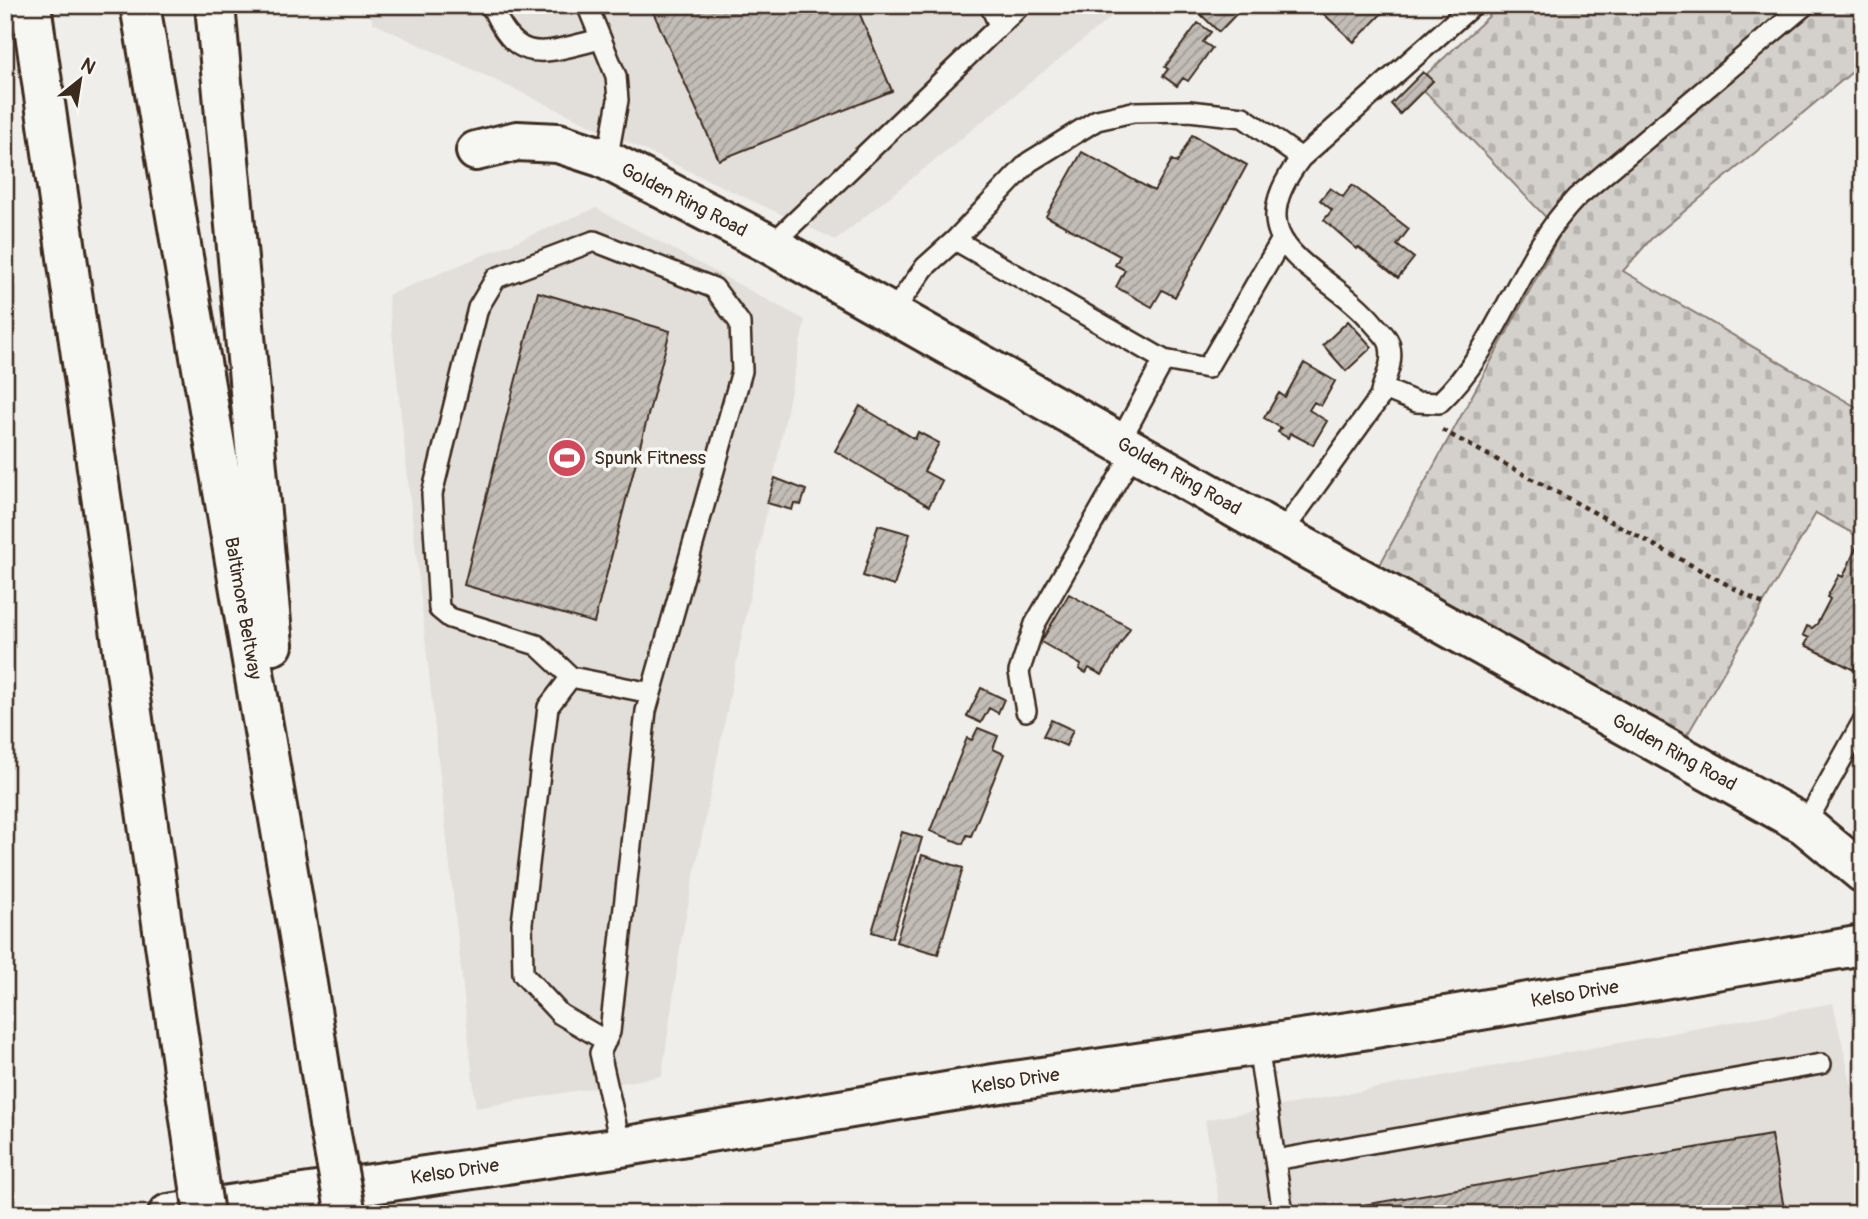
<svg xmlns="http://www.w3.org/2000/svg" width="1868" height="1219" viewBox="0 0 1868 1219" font-family="Pangolin,sans-serif">
<style>
.built{fill:#e2dfdb}
.cemetery{fill:url(#cemetery-stones);stroke:#887e75;stroke-width:2}
.building{fill:url(#building-hatch);stroke:#3b2a1e;stroke-width:2}
.lines{fill:none;stroke-linecap:round;stroke-linejoin:round}
.service-casing{stroke:#3b2a1e;stroke-width:24}
.minor-casing{stroke:#3b2a1e;stroke-width:44}
.tertiary-casing{stroke:#3b2a1e;stroke-width:44}
.motorway-casing{stroke:#3b2a1e;stroke-width:44}
.path{stroke:#3b2a1e;stroke-width:4.5;stroke-dasharray:5 5;stroke-linecap:butt}
.service{stroke:#f6f6f2;stroke-width:19}
.minor{stroke:#f6f6f2;stroke-width:38}
.tertiary{stroke:#f6f6f2;stroke-width:38}
.motorway{stroke:#f6f6f2;stroke-width:38}
.motorway-bridge-casing{stroke:#3b2a1e;stroke-width:44;stroke-linecap:butt}
.motorway-bridge{stroke:#f6f6f2;stroke-width:38}
.labels{text-anchor:middle;dominant-baseline:central;stroke-width:7;stroke-linejoin:round;paint-order:stroke}
.street-label{font-size:19px;fill:#3b2a1e;stroke:#f6f6f2}
.poi-label{font-size:19px;fill:#3b2a1e;stroke:#f6f6f2;text-anchor:start}
</style>
<defs>
<pattern id="cemetery-stones" width="16" height="16" patternUnits="userSpaceOnUse" patternTransform="scale(1.75)"><rect width="16" height="16" fill="#d4d1cc"/><path d="M2 7V4a2 2 0 0 1 4 0v3zM10 15v-3a2 2 0 0 1 4 0v3z" fill="#b7b4af"/></pattern>
<pattern id="building-hatch" width="6" height="6" patternUnits="userSpaceOnUse" patternTransform="scale(1.75)"><rect width="6" height="6" fill="#c2bdb7"/><path d="M-1 1l2-2M0 6l6-6M5 7l2-2" fill="none" stroke="#9f9a94"/></pattern>
</defs>
<rect width="100%" height="100%" fill="#efeeea"/>
<filter id="ink" filterUnits="userSpaceOnUse"><feTurbulence type="fractalNoise" baseFrequency=".0143" numOctaves="2"/><feDisplacementMap in="SourceGraphic" scale="14" xChannelSelector="R" yChannelSelector="G"/><feConvolveMatrix kernelMatrix="1 2 1 2 8 2 1 2 1" color-interpolation-filters="sRGB"/></filter>
<g filter="url(#ink)">
<!-- built -->
<path class="built" d="M368,5H1126L836,240L373,23Z
M596,208L805,320L681,941L662,1076L476,1108L388,295Z
M1833,1003L1863,1135V1214H1221L1205,1120Z"/>
<!-- cemetery -->
<path class="cemetery" d="M1501,5H1863V63L1651,239L1623,271L1863,411V539L1816,513L1682,744L1378,568L1561,233L1417,83Z"/>
<!-- building -->
<path class="building" d="M650,5H856L892,91L719,160Z
M1191,5H1245L1219,32Z
M1314,5H1382L1386,9L1354,42Z
M1198,23L1211,32L1203,42L1212,48L1188,81L1183,78L1177,86L1163,76L1168,69L1165,67Z
M1423,72L1433,81L1400,114L1391,104Z
M1192,135L1247,165L1175,297L1162,290L1152,307L1116,287L1125,270L1115,265L1120,256L1046,216L1082,152L1154,191L1172,160L1177,163Z
M1352,185L1409,229L1397,245L1414,258L1398,278L1358,247L1357,249L1324,220L1332,210L1320,200L1330,188L1343,197Z
M538,292L670,331L594,623L464,585Z
M1348,321L1372,347L1346,371L1323,345Z
M1304,363L1335,381L1321,406L1314,402L1309,410L1327,421L1313,445L1290,433L1288,438L1278,432L1281,428L1264,418L1279,393L1285,397Z
M860,406L915,439L918,432L939,443L924,471L942,481L929,506L835,451Z
M775,478L806,490L801,505L794,503L792,510L767,503Z
M878,525L910,534L894,586L863,576Z
M1863,533V666L1857,663L1854,670L1805,645L1809,638L1803,635L1807,626L1812,628L1817,624L1830,599L1827,597L1839,575L1843,577Z
M1069,594L1130,628L1102,675L1089,668L1086,673L1079,669L1081,665L1041,642Z
M981,688L1004,699L998,713L989,708L981,723L967,716Z
M1051,720L1073,730L1066,746L1043,736Z
M978,728L998,736L993,749L1004,754L971,836L967,835L963,844L930,831L967,738L972,740Z
M902,832L922,838L892,938L872,932Z
M922,855L963,868L938,954L896,942Z
M1771,1135L1785,1214H1329L1328,1211Z"/>
<g class="lines">
<defs>
<path id="service" d="M491,5C518,69 544,52 601,39
M587,5L616,76L618,100L607,161
M990,5L999,25
M1473,5L1301,158C1230,250 1326,265 1375,325C1380,331 1389,338 1390,347C1393,362 1387,374 1382,388L1416,402L1439,403C1500,346 1518,258 1576,198L1805,5
M955,240L1029,162L1097,120L1133,112L1189,111L1243,117L1301,158
M771,245L1021,5
M891,314L925,267L955,240L1164,360L1119,443
M1164,360L1207,368L1281,241
M1281,534L1380,397L1382,388
M571,677L537,645L450,618L439,609L432,494L478,308L496,278L594,241L714,288L740,323L742,371L646,711L610,1032L600,1053L621,1147
M1026,711L1019,672L1035,624L1134,451
M1805,825L1863,721
M606,1041L560,1014L523,974L522,923L548,707L571,677L651,693
M1258,1046L1283,1214
M1275,1160L1821,1064"/>
<g id="minor">
<path id="s1" d="M476,151L517,141L558,143L601,157L771,245L1281,534L1805,825L1863,873"/>
</g>
<g id="tertiary">
<path id="s2" d="M168,1214L621,1147L994,1084L1369,1029L1863,945"/>
</g>
<g id="motorway">
<path d="M31,5L194,1147"/>
<path id="s3" d="M140,5L305,971L329,1124"/>
<path d="M215,5L273,645"/>
</g>
</defs>
<!-- service casing -->
<use href="#service" class="service-casing"/>
<!-- minor casing -->
<use href="#minor" class="minor-casing"/>
<!-- tertiary casing -->
<use href="#tertiary" class="tertiary-casing"/>
<!-- motorway casing -->
<use href="#motorway" class="motorway-casing"/>
<!-- path -->
<path class="path" d="M1442,430L1763,604"/>
<!-- service -->
<use href="#service" class="service"/>
<!-- minor -->
<use href="#minor" class="minor"/>
<!-- tertiary -->
<use href="#tertiary" class="tertiary"/>
<!-- motorway -->
<use href="#motorway" class="motorway"/>
<defs>
<path id="motorway-bridge" d="M329,1124L346,1214
M194,1147L204,1214"/>
</defs>
<!-- motorway-bridge casing -->
<use href="#motorway-bridge" class="motorway-bridge-casing"/>
<!-- motorway-bridge -->
<use href="#motorway-bridge" class="motorway-bridge"/>
</g>
</g>
<!-- icons -->
<defs>
<symbol id="stadium-disc" viewBox="-11 -11 22 22"><circle r="9.5" fill="#d1495b" stroke="#f6f6f2"/><path d="M0-5a6.5 5 0 1 0 0 10a6.5 5 0 1 0 0-10ZM-3.5-1.8h7v3.6h-7Z" fill="#fff"/></symbol>
</defs>
<g fill-rule="evenodd">
<use href="#stadium-disc" x="545" y="436" width="44" height="44"/>
</g>
<g class="labels">
<!-- street labels -->
<g class="street-label">
<text stroke="none"><textPath href="#s1" startOffset="222">Golden Ring Road</textPath></text>
<text stroke="none"><textPath href="#s1" startOffset="789">Golden Ring Road</textPath></text>
<text stroke="none"><textPath href="#s3" startOffset="612">Baltimore Beltway</textPath></text>
<text stroke="none"><textPath href="#s1" startOffset="1356">Golden Ring Road</textPath></text>
<text stroke="none"><textPath href="#s2" startOffset="1424">Kelso Drive</textPath></text>
<text stroke="none"><textPath href="#s2" startOffset="858">Kelso Drive</textPath></text>
<text stroke="none"><textPath href="#s2" startOffset="290">Kelso Drive</textPath></text>
</g>
<!-- poi labels -->
<g class="poi-label">
<text x="594" y="458">Spunk Fitness</text>
</g>
</g>
<!-- margin -->
<rect width="1868" height="1219" fill="none" stroke="#f6f6f2" stroke-width="28"/>
<rect x="14" y="14" width="1840" height="1191" fill="none" stroke="#3b2a1e" stroke-width="2.5" filter="url(#ink)"/>
<!-- north arrow -->
<g transform="translate(80 80) rotate(30)" stroke="#f6f6f2" stroke-width="5" paint-order="stroke">
<path d="M0-5L12 26L0 18L-12 26Z" fill="#3b2a1e"/>
<text y="-10" font-size="19" font-weight="bold" text-anchor="middle" fill="#3b2a1e">N</text>
</g>
</svg>
